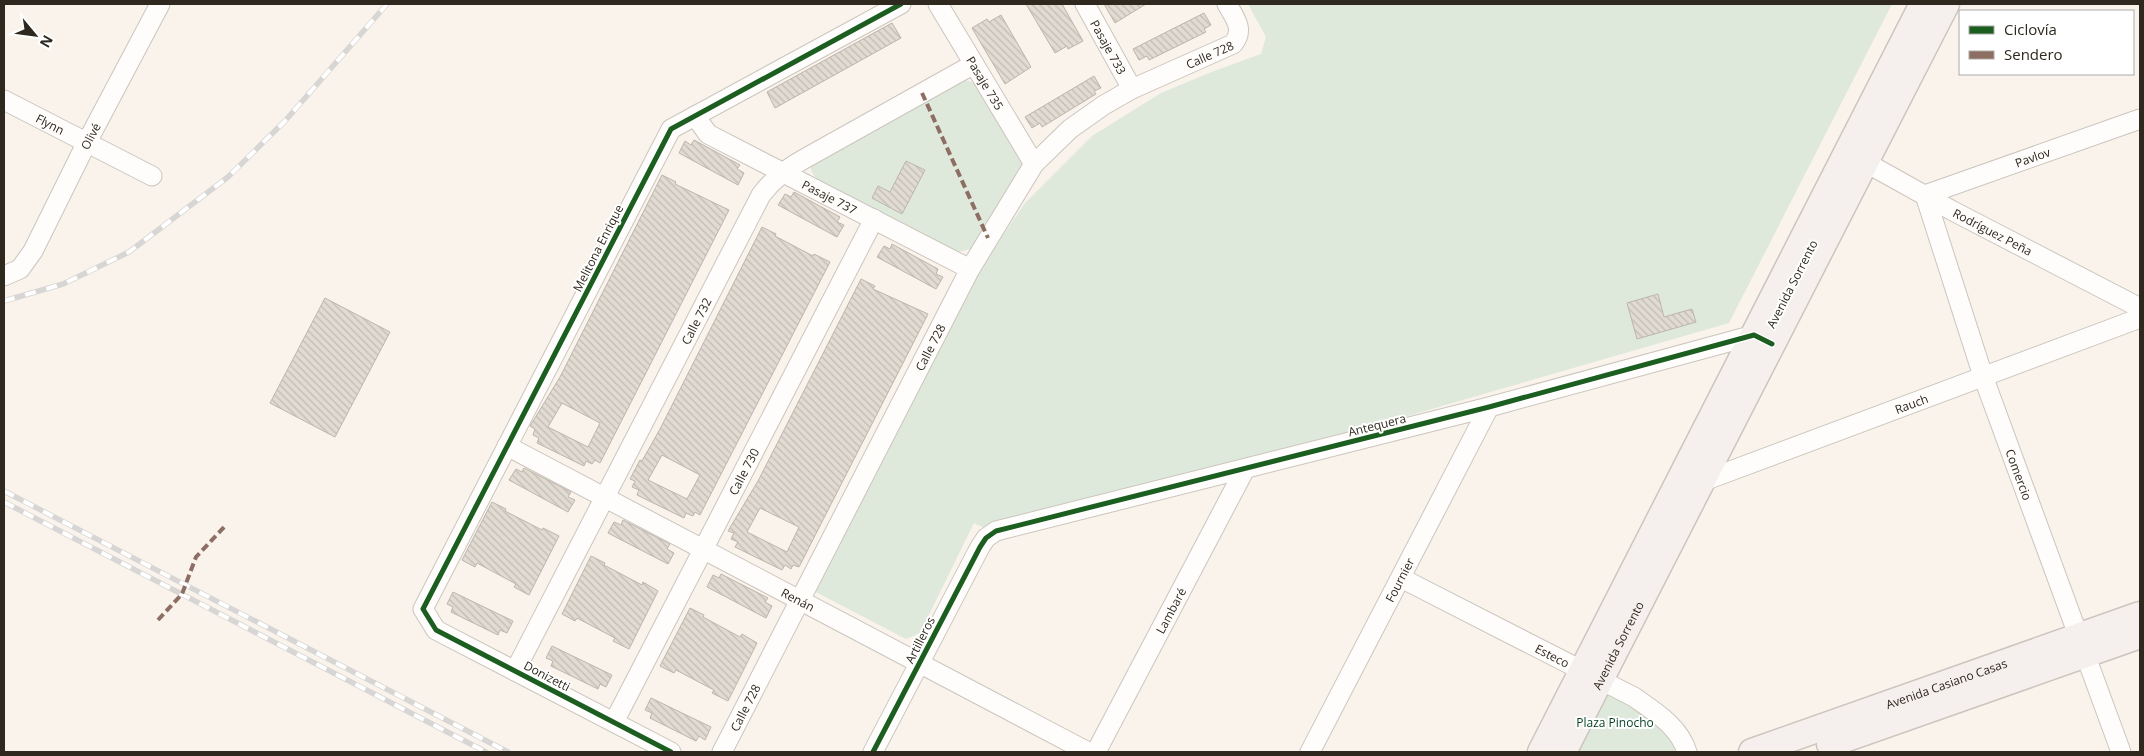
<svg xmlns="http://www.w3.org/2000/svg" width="2144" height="756" viewBox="0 0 2144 756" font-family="'Open Sans',sans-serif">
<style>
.green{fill:#dee9dc}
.building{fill:url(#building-back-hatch);stroke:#bbb5ae;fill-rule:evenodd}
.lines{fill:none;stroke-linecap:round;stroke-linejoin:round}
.minor-casing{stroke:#cbc5bd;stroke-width:21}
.secondary-casing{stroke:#cbc5bd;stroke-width:29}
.minor{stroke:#fefdfc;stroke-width:19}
.secondary{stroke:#f5f0ee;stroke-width:26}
.rail-casing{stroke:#d8d6d4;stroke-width:5.5}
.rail{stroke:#fff;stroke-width:4;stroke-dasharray:11;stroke-linecap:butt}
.quiet{stroke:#8d6e63;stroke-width:4;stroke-dasharray:8 4;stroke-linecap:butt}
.cycleway-casing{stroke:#fff;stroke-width:8}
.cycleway{stroke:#1b5e20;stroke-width:5}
.labels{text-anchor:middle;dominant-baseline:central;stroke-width:4;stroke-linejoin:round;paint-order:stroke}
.street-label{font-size:12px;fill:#2e281e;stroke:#fff}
.park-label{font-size:12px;fill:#043e21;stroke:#fff}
</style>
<defs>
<pattern id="building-back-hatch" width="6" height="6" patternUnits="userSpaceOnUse" patternTransform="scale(1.25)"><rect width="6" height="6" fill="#e1dbd2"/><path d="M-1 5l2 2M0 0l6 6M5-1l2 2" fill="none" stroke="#c1bcb4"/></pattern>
</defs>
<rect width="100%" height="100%" fill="#f9f3ec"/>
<!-- green -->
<path class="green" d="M1248,4H1892L1729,323L1259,459L984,528L974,523L920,633L906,639L812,590L981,267L1025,203L1092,136L1161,93L1214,71L1261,54L1266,37Z
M960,79L972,82L982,90L1021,158L1023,169L975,247L964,251L950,252L826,186C818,180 811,175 810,165Z
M1600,679L1634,697L1687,752H1563Z"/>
<!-- building -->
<path class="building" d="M1026,4H1062L1083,41L1068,49L1067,46L1055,53Z
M1104,4H1146L1115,23Z
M1204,13L1211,25L1204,29L1206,32L1149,60L1147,56L1139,60L1133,49Z
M1001,15L1031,67L1005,84L972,28L987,19L989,22Z
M892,23L901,38L775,108L767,92Z
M1094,76L1101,88L1094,91L1096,94L1042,127L1040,123L1032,128L1025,117Z
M694,140L740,165L737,169L744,173L738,185L679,153L685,141L691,145Z
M906,161L925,170L902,214L872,198L878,186L890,192Z
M662,175L676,182L675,184L729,210L600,463L595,460L592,464L586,461L584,466L537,443L539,438L533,435L535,429L530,426L560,377ZM562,403L600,423L588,447L548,427Z
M794,192L840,217L837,222L844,225L837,237L778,205L785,194L791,197Z
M762,227L776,234L775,236L813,256L814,254L830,262L700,515L695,512L693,516L686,513L684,518L637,495L639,490L632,487L635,481L630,479L640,460L642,461L660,429ZM662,455L700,475L687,499L648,480Z
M892,244L938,269L936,274L943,277L936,289L877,257L884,246L890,249Z
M861,279L875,286L873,289L928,314L799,567L793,565L791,569L785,565L782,570L735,547L738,542L731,539L734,533L728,531L758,481ZM760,508L799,527L787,552L747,532Z
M1658,294L1664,317L1692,309L1696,322L1637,339L1627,303Z
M325,298L390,332L335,437L270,403Z
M524,468L571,492L568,497L575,500L568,512L509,480L516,469L522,472Z
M492,502L506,509L505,511L542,530L543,528L559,536L529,595L514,587L516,584L477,563L475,567L462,560Z
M623,520L670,544L667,549L674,553L668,564L608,533L614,522L621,525Z
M591,556L605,563L604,565L642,585L643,582L658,591L629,649L613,641L615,638L577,618L575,621L562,614Z
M721,574L768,598L765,602L772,606L766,618L707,587L713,575L719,578Z
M453,592L513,621L507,633L500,630L498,635L451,612L453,607L447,604Z
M690,608L704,615L703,617L740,637L742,634L757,643L728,701L712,693L714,690L676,670L674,673L660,666Z
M552,646L612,675L606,687L600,684L598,689L551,666L553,661L546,658Z
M651,698L711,727L705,740L699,736L696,741L650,718L652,713L645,710Z"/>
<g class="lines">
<defs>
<g id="minor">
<path id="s1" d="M938,4L1034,164"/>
<path id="s2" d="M1085,4L1132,89"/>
<path id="s3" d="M4,100L152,176"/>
<path id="s4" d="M695,116L708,134L970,269"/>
<path id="s5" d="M1854,156L1951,210L2140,308"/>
<path id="s6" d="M1925,195L1983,376L2121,752"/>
<path id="s7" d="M1925,195L2140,119"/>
<path id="s8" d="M4,276L20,269L33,251L87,142L160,4"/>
<path id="s9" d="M507,446L1088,752"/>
<path id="s10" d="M1697,480L1701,482L2140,318"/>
<path id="s11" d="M1401,578L1634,697C1655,712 1679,726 1687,752"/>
<path id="s12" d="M515,671L761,195C773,179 786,169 804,159L974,64"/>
<path id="s13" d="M614,722L874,219"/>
<path d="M671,752L436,630L423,609L671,129L901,4"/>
<path id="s14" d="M722,752L970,269L1034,164L1070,129L1104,105L1132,89L1233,44C1245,30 1235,18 1227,4"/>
<path d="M873,752L980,547L986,538L996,531L1489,407L1754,335L1760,338"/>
<path id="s15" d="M1096,752L1245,469"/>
<path id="s16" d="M1310,752L1489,407"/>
</g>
<g id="secondary">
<path d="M1830,744L2140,635"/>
<path d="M1541,752L1923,4"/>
<path id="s17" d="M1563,752L1946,4"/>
<path id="s18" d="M1752,752L2140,615"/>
</g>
</defs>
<!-- minor casing -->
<use href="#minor" class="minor-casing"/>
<!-- secondary casing -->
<use href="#secondary" class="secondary-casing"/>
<!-- minor -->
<use href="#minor" class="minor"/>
<!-- secondary -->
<use href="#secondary" class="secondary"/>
<defs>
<path id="rail" d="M4,301L63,284L129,252L228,177L285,121L387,4
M4,491L508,752
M4,502L486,752"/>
</defs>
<!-- rail casing -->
<use href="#rail" class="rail-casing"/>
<!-- rail -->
<use href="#rail" class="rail"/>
<!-- quiet -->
<path class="quiet" d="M922,93L988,238
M158,620L182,594L196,557L225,526"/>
<defs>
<path id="cycleway" d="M671,752L436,630L423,609L671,129L901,4
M873,752L980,547L986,538L996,531L1489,407L1754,335L1772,344"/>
</defs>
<!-- cycleway casing -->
<use href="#cycleway" class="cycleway-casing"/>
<!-- cycleway -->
<use href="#cycleway" class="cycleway"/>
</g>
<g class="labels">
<!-- street labels -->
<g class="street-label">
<text stroke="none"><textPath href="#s2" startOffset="49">Pasaje 733</textPath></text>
<text stroke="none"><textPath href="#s14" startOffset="875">Calle 728</textPath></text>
<text stroke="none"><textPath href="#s1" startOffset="92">Pasaje 735</textPath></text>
<text stroke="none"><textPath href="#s3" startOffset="52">Flynn</textPath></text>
<text stroke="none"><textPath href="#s8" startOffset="168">Olivé</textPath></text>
<text stroke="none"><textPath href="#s7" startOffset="114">Pavlov</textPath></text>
<text stroke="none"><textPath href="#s4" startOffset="159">Pasaje 737</textPath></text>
<text stroke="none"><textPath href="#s5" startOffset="158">Rodríguez Peña</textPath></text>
<text transform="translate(598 248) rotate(-63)">Melitona Enrique</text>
<text transform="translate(1792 284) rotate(-63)">Avenida Sorrento</text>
<text stroke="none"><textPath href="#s12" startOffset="394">Calle 732</textPath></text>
<text stroke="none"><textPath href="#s14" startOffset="455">Calle 728</textPath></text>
<text stroke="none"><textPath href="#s10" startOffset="229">Rauch</textPath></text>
<text transform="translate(1377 425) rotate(-14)">Antequera</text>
<text stroke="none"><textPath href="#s13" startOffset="282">Calle 730</textPath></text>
<text stroke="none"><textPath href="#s6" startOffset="295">Comercio</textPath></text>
<text stroke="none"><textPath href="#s16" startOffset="194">Fournier</textPath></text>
<text stroke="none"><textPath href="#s9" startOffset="329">Renán</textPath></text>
<text stroke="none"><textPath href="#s15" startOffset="160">Lambaré</textPath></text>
<text transform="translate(920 640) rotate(-63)">Artilleros</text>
<text stroke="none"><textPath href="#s17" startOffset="120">Avenida Sorrento</textPath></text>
<text stroke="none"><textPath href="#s11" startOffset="170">Esteco</textPath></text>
<text transform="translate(547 676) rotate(28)">Donizetti</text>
<text stroke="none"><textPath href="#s18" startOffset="206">Avenida Casiano Casas</textPath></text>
<text stroke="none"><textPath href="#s14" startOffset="50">Calle 728</textPath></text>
</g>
<!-- park labels -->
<g class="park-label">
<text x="1615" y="722">Plaza Pinocho</text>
</g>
</g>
<!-- border -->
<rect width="2144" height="756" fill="none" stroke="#2e281e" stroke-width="10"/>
<!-- legend -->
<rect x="1959" y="10" width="175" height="65" fill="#ffffff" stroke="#aba9a5"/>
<rect x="1969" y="26" width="25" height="8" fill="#1b5e20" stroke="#aba9a5"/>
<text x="2004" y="35" font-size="15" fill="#2e281e">Ciclovía</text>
<rect x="1969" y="51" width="25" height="8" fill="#8d6e63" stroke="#aba9a5"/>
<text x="2004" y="60" font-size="15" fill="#2e281e">Sendero</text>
<!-- north arrow -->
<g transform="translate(35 35) rotate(119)" stroke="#ffffff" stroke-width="4" paint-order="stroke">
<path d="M0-4L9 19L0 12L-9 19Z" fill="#2e281e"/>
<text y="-8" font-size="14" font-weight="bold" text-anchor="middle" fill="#2e281e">N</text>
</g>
</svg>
